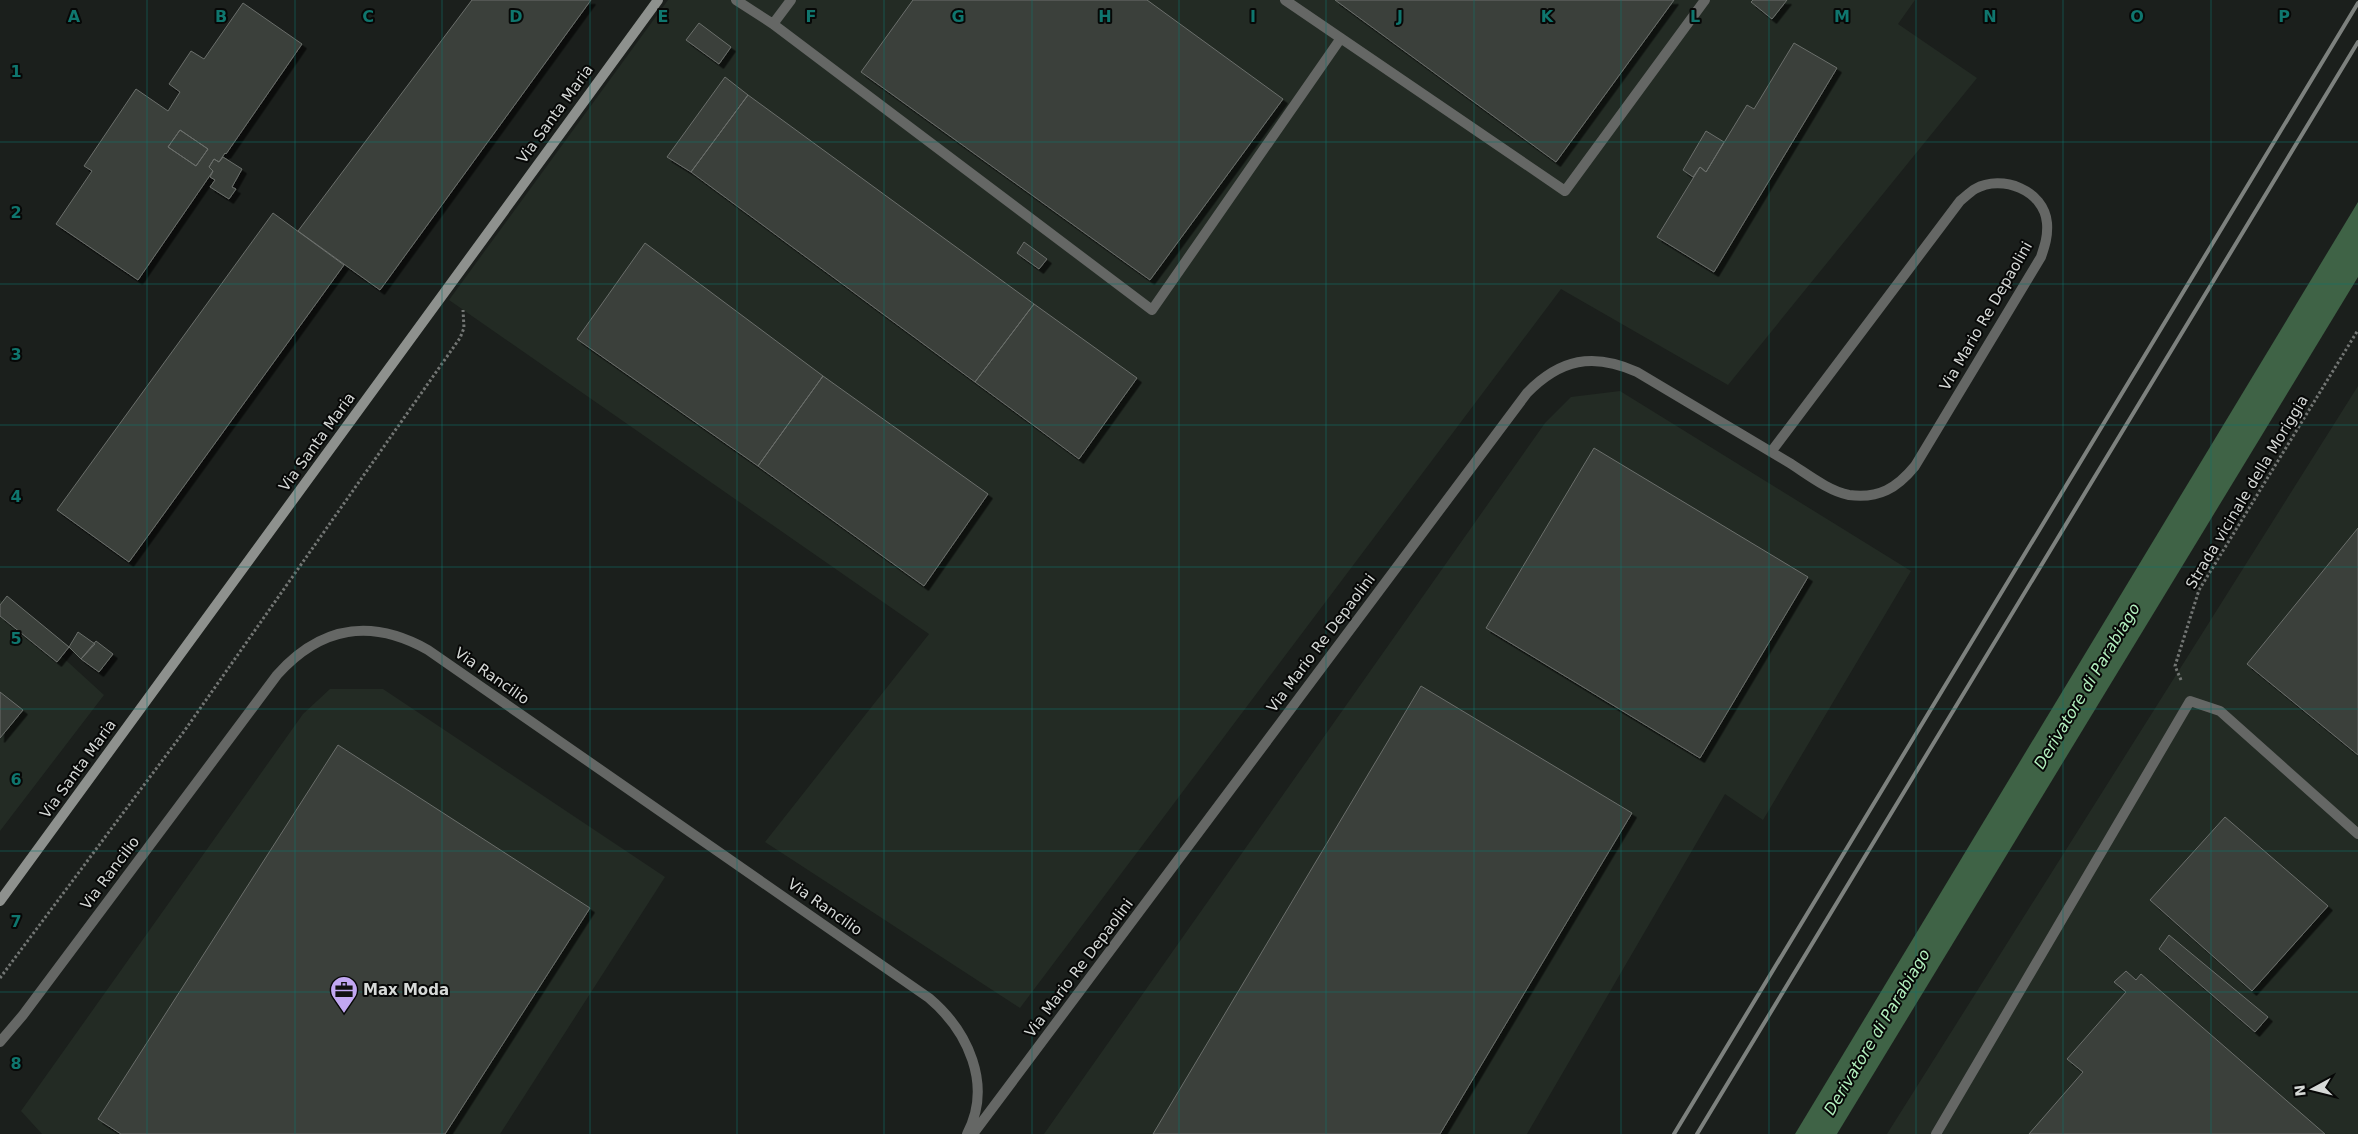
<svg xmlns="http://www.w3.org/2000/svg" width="2358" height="1134" viewBox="0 0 2358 1134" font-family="'DejaVu Sans',sans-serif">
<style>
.built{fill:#232b24}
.water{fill:#3f6346}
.building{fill:#3a3f3b;stroke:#6b6f6b;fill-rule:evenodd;filter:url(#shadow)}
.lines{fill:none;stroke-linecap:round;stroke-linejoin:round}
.path{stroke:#737674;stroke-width:3;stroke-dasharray:2.5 2.5;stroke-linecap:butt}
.lane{stroke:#656765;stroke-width:10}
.street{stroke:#656765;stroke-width:10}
.secondary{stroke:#8e918e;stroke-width:10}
.rail{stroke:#7d817e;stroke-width:4}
.grid{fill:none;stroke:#0f766e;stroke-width:1;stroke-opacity:0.55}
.labels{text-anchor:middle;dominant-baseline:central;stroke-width:4;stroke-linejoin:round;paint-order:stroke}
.street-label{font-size:15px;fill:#d6d9d7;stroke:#070807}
.poi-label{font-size:15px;font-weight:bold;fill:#d6d9d7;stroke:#070807;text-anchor:start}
.water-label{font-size:16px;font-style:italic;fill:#b2f0be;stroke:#070807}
.grid-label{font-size:16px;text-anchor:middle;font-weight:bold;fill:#0f766e;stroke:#070807;stroke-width:4;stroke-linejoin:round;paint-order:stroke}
</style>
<defs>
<filter id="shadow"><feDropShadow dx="4.5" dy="4.5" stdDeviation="0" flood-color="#0009"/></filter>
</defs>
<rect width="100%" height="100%" fill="#1b1f1c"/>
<!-- built -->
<path class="built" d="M668,0H1915L1898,24L1977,78L1728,385L1561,289L1020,1008L765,842L929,634L449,300Z
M2358,386V1134H1887Z
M1620,391L1911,571L1763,820L1725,794L1527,1134H1044L1545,423L1571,397Z
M0,600L104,695L0,831Z
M330,689H383L665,877L500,1134H42L21,1111L303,714Z"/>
<!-- water -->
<path class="water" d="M2358,202V277L1837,1134H1795Z"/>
<!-- building -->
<path class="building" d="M472,0H591L380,290L298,231Z
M913,0H1147L1283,99L1150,280L861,72Z
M1335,0H1674L1556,162Z
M1753,0H1787L1772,19L1751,2Z
M243,3L302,44L226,154L225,153L219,162L214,159L209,167L213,171L138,280L56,224L92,171L84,166L136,89L168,111L180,92L169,84L191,51L204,59ZM180,130L208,149L196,166L168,147Z
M699,23L731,47L719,64L686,40Z
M1794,43L1837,68L1714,272L1657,237L1700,167L1706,172L1747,105L1754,109Z
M725,77L748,95L691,172L667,157Z
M748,95L1034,304L975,382L691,172Z
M180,130L208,149L196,166L168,147Z
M1706,131L1724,142L1706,172L1700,167L1693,177L1683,170Z
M223,157L242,169L232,187L236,189L229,199L210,187L215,180L210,177L213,171L209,167L214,159L219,162Z
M273,213L344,265L129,562L57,510Z
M1024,242L1047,259L1039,269L1017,253Z
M645,243L823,376L758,466L577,339Z
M1034,304L1137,378L1079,459L975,382Z
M823,376L988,494L924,586L758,466Z
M1594,448L1808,577L1700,758L1486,628Z
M2358,528V755L2247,664Z
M7,596L69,647L57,662L0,616V605Z
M78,632L95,644L81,659L69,647Z
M96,641L113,654L99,672L81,659Z
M1421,686L1632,813L1440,1134H1153Z
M0,692L23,710L0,738Z
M338,745L590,908L445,1134H121L98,1119Z
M2225,817L2328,906L2252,991L2150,900Z
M2169,935L2268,1017L2255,1032L2159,949Z
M2126,971L2136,980L2141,974L2325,1134H2029L2083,1072L2067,1059L2126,992L2114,982Z"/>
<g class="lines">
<!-- path -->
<path class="path" d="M2181,680L2175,666L2199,590L2358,330
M0,978L185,730L460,338L464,328L463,310"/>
<!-- lane -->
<path class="lane" d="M736,0L773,24L791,0
M1285,0L1565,191L1705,0
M773,24L1152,310L1341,38"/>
<!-- street -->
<path class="street" d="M0,1042L23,1015L277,675C321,626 371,618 428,650L929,998C968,1031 993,1085 967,1134
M973,1134L1527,393C1560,359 1593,352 1637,372C1687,402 1738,432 1788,462C1806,473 1828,491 1849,495C1879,499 1897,488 1915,466L2041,257C2045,245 2048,236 2047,223C2044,190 2002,174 1975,189C1970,192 1965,197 1960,201L1771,452
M1936,1134L2190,701L2220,711L2358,834"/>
<!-- secondary -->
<path class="secondary" d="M0,901L658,0"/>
<!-- rail -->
<path class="rail" d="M1674,1134L2358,3
M1697,1134L2358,42"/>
</g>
<!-- grid -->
<path class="grid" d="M147,0V1134M295,0V1134M442,0V1134M590,0V1134M737,0V1134M884,0V1134M1032,0V1134M1179,0V1134M1326,0V1134M1474,0V1134M1621,0V1134M1769,0V1134M1916,0V1134M2063,0V1134M2211,0V1134M0,142H2358M0,284H2358M0,425H2358M0,567H2358M0,709H2358M0,851H2358M0,992H2358"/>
<!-- icons -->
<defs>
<symbol id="office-pin" viewBox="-11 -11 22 30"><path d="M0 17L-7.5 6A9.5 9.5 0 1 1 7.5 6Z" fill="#c2a8f2" stroke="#070807"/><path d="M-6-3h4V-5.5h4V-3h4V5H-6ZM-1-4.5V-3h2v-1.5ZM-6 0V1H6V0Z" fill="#111"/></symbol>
</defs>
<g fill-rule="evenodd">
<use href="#office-pin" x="328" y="974" width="32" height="43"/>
</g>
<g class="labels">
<!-- street labels -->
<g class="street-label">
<text transform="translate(555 114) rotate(-54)">Via Santa Maria</text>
<text transform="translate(1986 316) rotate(-60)">Via Mario Re Depaolini</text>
<text transform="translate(317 442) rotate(-54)">Via Santa Maria</text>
<text transform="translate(2247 492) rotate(-59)">Strada vicinale della Moriggia</text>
<text transform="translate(1321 643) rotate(-53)">Via Mario Re Depaolini</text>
<text transform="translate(492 676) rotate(35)">Via Rancilio</text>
<text transform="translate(78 769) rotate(-54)">Via Santa Maria</text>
<text transform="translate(110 873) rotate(-53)">Via Rancilio</text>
<text transform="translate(825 907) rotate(35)">Via Rancilio</text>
<text transform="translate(1079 968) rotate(-53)">Via Mario Re Depaolini</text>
</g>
<!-- poi labels -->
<g class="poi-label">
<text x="363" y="990">Max Moda</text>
</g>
<!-- water labels -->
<g class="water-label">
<text transform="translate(2087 686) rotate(-59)">Derivatore di Parabiago</text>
<text transform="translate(1877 1032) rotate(-59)">Derivatore di Parabiago</text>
</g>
</g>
<g class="grid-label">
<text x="74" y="22">A</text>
<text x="221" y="22">B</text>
<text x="368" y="22">C</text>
<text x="516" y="22">D</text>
<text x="663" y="22">E</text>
<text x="811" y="22">F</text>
<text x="958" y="22">G</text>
<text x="1105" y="22">H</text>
<text x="1253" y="22">I</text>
<text x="1400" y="22">J</text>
<text x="1547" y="22">K</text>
<text x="1695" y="22">L</text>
<text x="1842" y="22">M</text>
<text x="1990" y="22">N</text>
<text x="2137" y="22">O</text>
<text x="2284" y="22">P</text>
<text x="16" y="77">1</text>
<text x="16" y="218">2</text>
<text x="16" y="360">3</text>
<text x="16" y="502">4</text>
<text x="16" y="644">5</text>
<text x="16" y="785">6</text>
<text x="16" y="927">7</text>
<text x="16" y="1069">8</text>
</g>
<!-- north arrow -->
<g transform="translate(2313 1089) rotate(263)" stroke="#070807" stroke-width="4" paint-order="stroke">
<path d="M0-4L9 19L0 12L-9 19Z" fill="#d6d9d7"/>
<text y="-8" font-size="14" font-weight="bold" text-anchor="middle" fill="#d6d9d7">N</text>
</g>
</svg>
